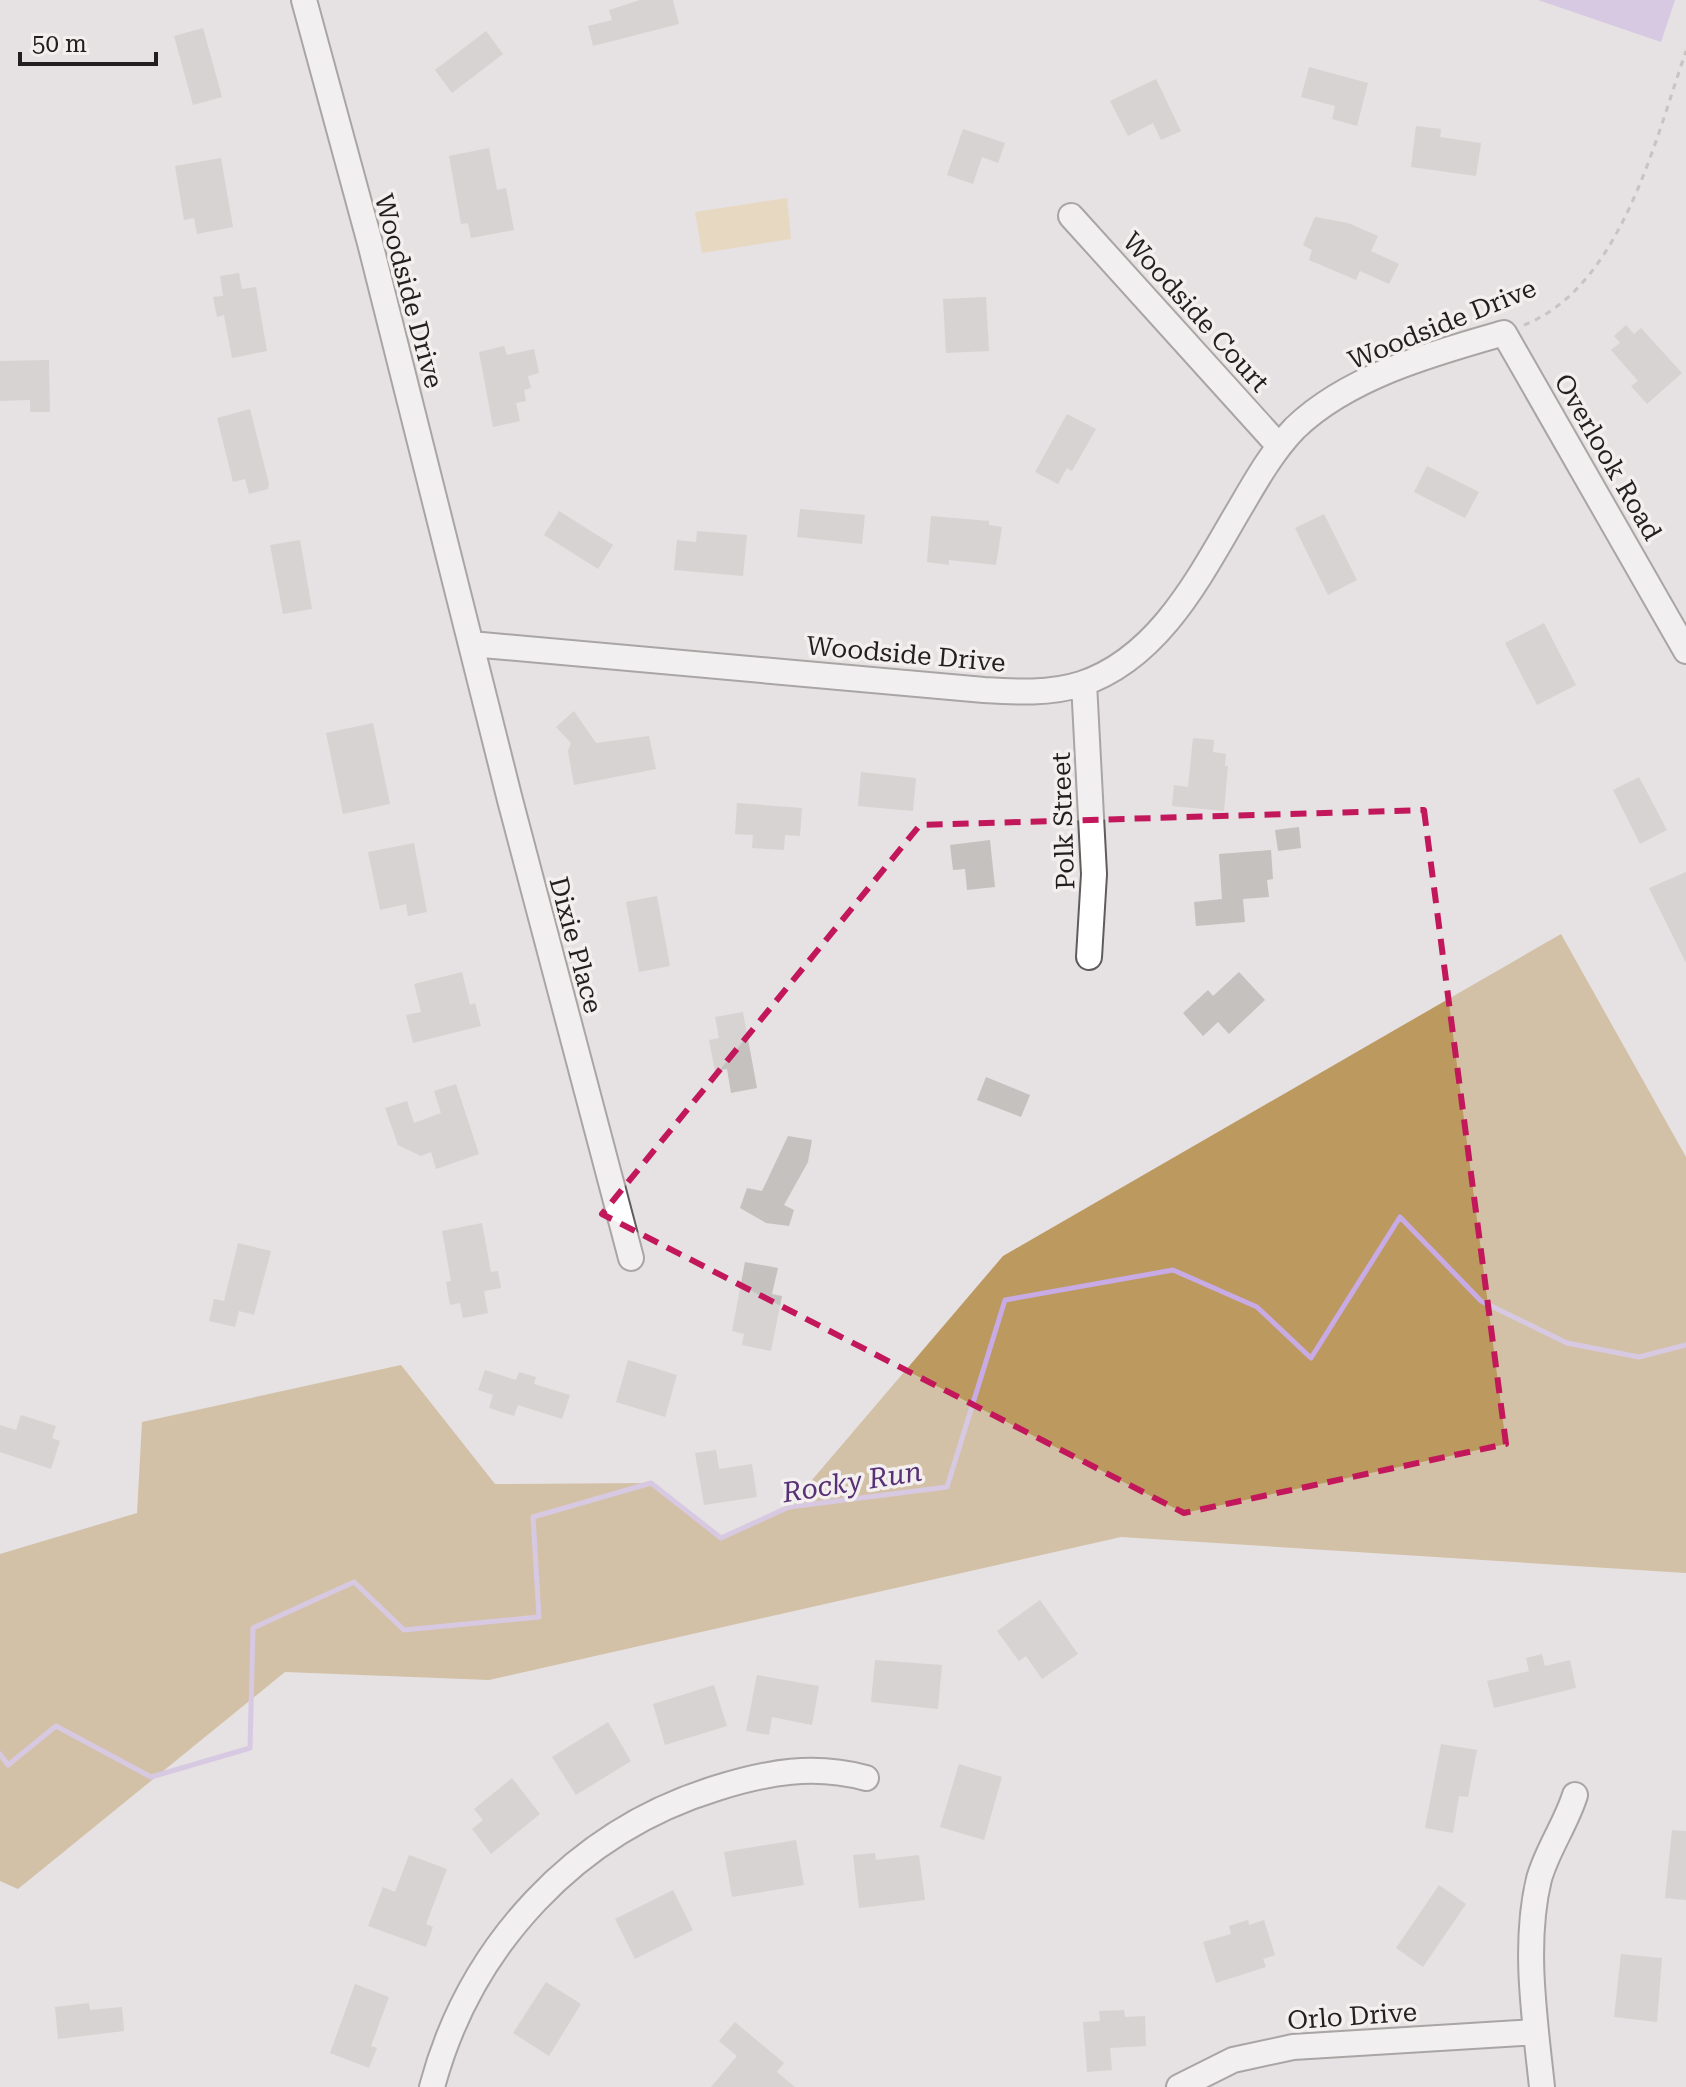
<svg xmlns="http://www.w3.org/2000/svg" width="1686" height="2087" viewBox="0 0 1686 2087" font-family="'Roboto Serif',serif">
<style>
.green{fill:#e9cc9c}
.forest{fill:#bc995f}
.water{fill:#c8aae4}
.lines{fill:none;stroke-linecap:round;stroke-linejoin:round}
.stream{stroke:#c8aae4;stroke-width:5}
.building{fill:#c5c1bf}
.minor-casing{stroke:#605c5c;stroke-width:28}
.path{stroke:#a29f9f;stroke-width:3;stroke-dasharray:6 6;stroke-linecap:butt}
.minor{stroke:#fff;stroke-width:24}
.marked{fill:none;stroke:#c2185b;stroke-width:6;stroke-dasharray:16 10;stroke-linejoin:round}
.labels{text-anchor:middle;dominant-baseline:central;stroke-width:7;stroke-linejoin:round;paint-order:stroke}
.street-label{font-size:26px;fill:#211f1f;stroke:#f4efef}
.water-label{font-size:28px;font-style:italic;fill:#573075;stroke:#f4efef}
</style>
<rect width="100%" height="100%" fill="#e6e1e2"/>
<!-- green -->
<path class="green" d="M787,198L791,239L702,253L695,212Z"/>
<!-- forest -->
<path class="forest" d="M1561,934L1686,1157V1573L1121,1537L489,1680L285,1672L18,1889L0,1881V1554L137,1513L142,1422L401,1365L495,1484L651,1483L721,1538L789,1507L1003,1256Z"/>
<!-- water -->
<path class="water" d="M1538,0H1675L1661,42Z"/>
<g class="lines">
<!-- stream -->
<path class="stream" d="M0,1754L8,1765L56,1726L151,1777L250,1748L253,1628L354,1582L404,1630L539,1617L533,1517L651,1483L721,1538L789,1507L947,1487L1005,1300L1173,1270L1257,1307L1311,1358L1400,1217L1481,1301L1567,1343L1639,1357L1686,1345"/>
</g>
<!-- building -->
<path class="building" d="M640,0H673L679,24L593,46L588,26L612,20L609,10Z
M203,28L222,97L193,105L174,36Z
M486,31L503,54L452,93L435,70Z
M1309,67L1368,83L1357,126L1332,119L1335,106L1301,97Z
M1156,79L1181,131L1161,140L1153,123L1128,136L1110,101Z
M1416,126L1441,129L1440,137L1481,143L1476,176L1411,167Z
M963,129L1005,143L998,163L982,157L973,184L947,175Z
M489,148L497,190L506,188L514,230L471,238L468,223L461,224L449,156Z
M221,158L233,227L197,234L194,218L184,220L175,166Z
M1315,217L1348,223L1378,236L1371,251L1399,264L1389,284L1360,271L1356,280L1309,260L1312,250L1303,245Z
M239,273L242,289L256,287L267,351L232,358L224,315L217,317L213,297L223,296L220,276Z
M986,297L989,351L946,353L943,299Z
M1626,325L1634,334L1641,328L1682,373L1647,404L1631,386L1638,381L1611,350L1620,343L1614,336Z
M504,346L507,355L534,349L539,373L528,376L531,388L524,390L526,401L516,403L520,421L493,427L479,352Z
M49,360L50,412H30V400L0,401V361Z
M250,409L269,484L268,489L249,494L245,479L233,482L217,418Z
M1067,414L1096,429L1072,471L1067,468L1058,484L1035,472Z
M1427,466L1479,492L1465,518L1414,492Z
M800,509L865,515L862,544L797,537Z
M559,511L613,545L598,569L544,535Z
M1324,514L1357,580L1328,595L1295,528Z
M931,516L989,521V525L1002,527L996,565L949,560V565L927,562Z
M697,531L747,535L743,576L674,570L677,540L696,542Z
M300,540L312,609L283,614L270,545Z
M1544,623L1576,685L1537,705L1505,643Z
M574,711L596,743L649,736L656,769L574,785L568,751L571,743L556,727Z
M373,723L390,804L343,814L326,733Z
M1193,738L1214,740L1213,752L1226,754L1225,766H1228L1224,811L1172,806L1174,785L1188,787Z
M861,772L916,778L913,811L858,806Z
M1639,777L1667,830L1640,844L1613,790Z
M737,803L802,808L800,836L785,835L784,850L752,848L753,835L735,834Z
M1299,827L1301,848L1278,851L1275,830Z
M990,840L995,887L967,890L965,869L953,870L950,845Z
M414,843L427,912L408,916L406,904L380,910L368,852Z
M1271,850L1273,879L1267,880L1269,897L1243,899L1245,922L1196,926L1194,902L1222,899L1219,854Z
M1686,872V963L1649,888Z
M657,896L670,966L639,972L626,902Z
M462,972L470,1005L475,1003L481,1026L413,1043L406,1015L421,1012L414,984Z
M1239,972L1265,1000L1229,1034L1218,1022L1203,1036L1183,1013L1208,990L1213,996Z
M743,1012L757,1088L731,1093L727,1069L715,1071L709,1040L719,1038L715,1017Z
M986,1077L1030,1095L1021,1117L977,1100Z
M456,1084L479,1154L436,1169L431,1152L421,1156L398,1145L385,1108L407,1101L414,1123L441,1113L434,1091Z
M788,1136L812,1140L808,1162L784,1205L794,1210L789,1226L766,1223L740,1208L747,1188L762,1191Z
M482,1223L491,1272L498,1271L501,1288L484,1291L488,1313L463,1318L460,1303L450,1305L446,1282L451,1281L442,1231Z
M238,1243L271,1251L254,1315L239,1311L235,1327L209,1321L214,1299L224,1301Z
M745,1262L778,1268L772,1294L782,1296L771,1351L742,1345L744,1334L732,1331Z
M628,1360L677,1375L665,1417L616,1402Z
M485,1370L516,1380L519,1372L536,1377L534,1384L570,1395L562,1419L518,1405L514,1416L489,1408L493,1395L478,1390Z
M21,1415L56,1426L52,1438L60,1441L51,1469L0,1452V1425L16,1430Z
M716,1450L719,1469L752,1464L757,1497L704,1505L695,1453Z
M1040,1600L1078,1654L1042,1679L1026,1656L1019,1661L997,1631Z
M1542,1654L1545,1666L1570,1660L1576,1688L1494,1708L1487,1681L1529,1671L1526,1658Z
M875,1660L942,1665L938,1709L871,1702Z
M757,1675L819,1686L812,1725L772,1717L769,1735L746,1731Z
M714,1685L727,1726L665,1745L653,1704Z
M608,1722L631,1761L576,1795L552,1757Z
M1441,1744L1477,1750L1468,1797L1459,1796L1453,1833L1425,1828Z
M959,1764L1002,1777L984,1840L940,1827Z
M512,1778L540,1814L491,1854L472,1829L483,1820L474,1809Z
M1672,1830L1686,1831V1900L1665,1898Z
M796,1840L804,1885L732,1897L724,1852Z
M875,1853L876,1860L919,1855L925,1900L859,1908L853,1855Z
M409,1855L447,1869L426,1924L433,1927L426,1947L368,1926L383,1887L395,1892Z
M1439,1885L1466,1904L1423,1967L1396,1948Z
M673,1890L693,1930L635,1959L615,1919Z
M1248,1920L1249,1925L1264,1920L1275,1955L1263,1959L1266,1967L1216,1983L1203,1942L1231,1934L1229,1926Z
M1621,1954L1662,1958L1657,2022L1614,2017Z
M546,1982L581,2004L549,2056L513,2033Z
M355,1984L389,1997L371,2046L377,2048L369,2068L330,2053Z
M89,2003L90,2010L122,2007L124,2031L58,2039L55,2007Z
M1124,2010L1125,2017L1145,2016L1146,2046L1110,2048L1112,2070L1087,2072L1083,2022L1100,2021L1099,2011Z
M735,2022L784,2063L777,2072L795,2087H711L737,2056L719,2041Z"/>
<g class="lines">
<defs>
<path id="minor" d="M304,0L370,243L510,800L631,1258
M1071,216L1279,446
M471,644L984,690C1016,692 1050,694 1081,684C1160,658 1201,574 1240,508C1257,479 1272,452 1295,428C1349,376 1434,353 1504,333L1686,651
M1084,683L1094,874L1089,957
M432,2087C470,1945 576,1831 717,1788C768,1772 814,1764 866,1778
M1179,2087L1233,2060L1293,2047L1536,2032
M1542,2087C1535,2021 1523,1944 1539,1879C1547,1850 1566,1824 1575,1795"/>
</defs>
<!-- minor casing -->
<use href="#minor" class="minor-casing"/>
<!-- path -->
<path class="path" d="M1524,325C1621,287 1655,140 1686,51"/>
<!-- minor -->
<use href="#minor" class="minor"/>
</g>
<!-- marked area -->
<path d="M0 0H1686V2087H0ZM1424,810L1506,1444L1184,1513L602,1214L920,825Z" fill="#e6e1e2" fill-opacity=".55" fill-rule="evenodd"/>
<path class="marked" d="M1424,810L1506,1444L1184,1513L602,1214L920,825Z"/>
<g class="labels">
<!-- street labels -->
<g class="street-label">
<text transform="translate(409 291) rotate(75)">Woodside Drive</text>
<text transform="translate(1196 312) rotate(48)">Woodside Court</text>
<text transform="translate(1442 324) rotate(-22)">Woodside Drive</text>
<text transform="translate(1608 457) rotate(60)">Overlook Road</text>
<text transform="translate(906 654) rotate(5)">Woodside Drive</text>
<text transform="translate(1063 821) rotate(-92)">Polk Street</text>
<text transform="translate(576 945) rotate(75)">Dixie Place</text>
<text transform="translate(1352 2016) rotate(-4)">Orlo Drive</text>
</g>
<!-- water labels -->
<g class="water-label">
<text transform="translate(852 1482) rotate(-9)">Rocky Run</text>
</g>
</g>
<!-- scale -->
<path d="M20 52v12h136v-12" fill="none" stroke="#211f1f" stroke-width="4"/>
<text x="32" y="52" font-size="24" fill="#211f1f" stroke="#f4efef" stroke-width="6" paint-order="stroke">50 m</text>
</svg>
